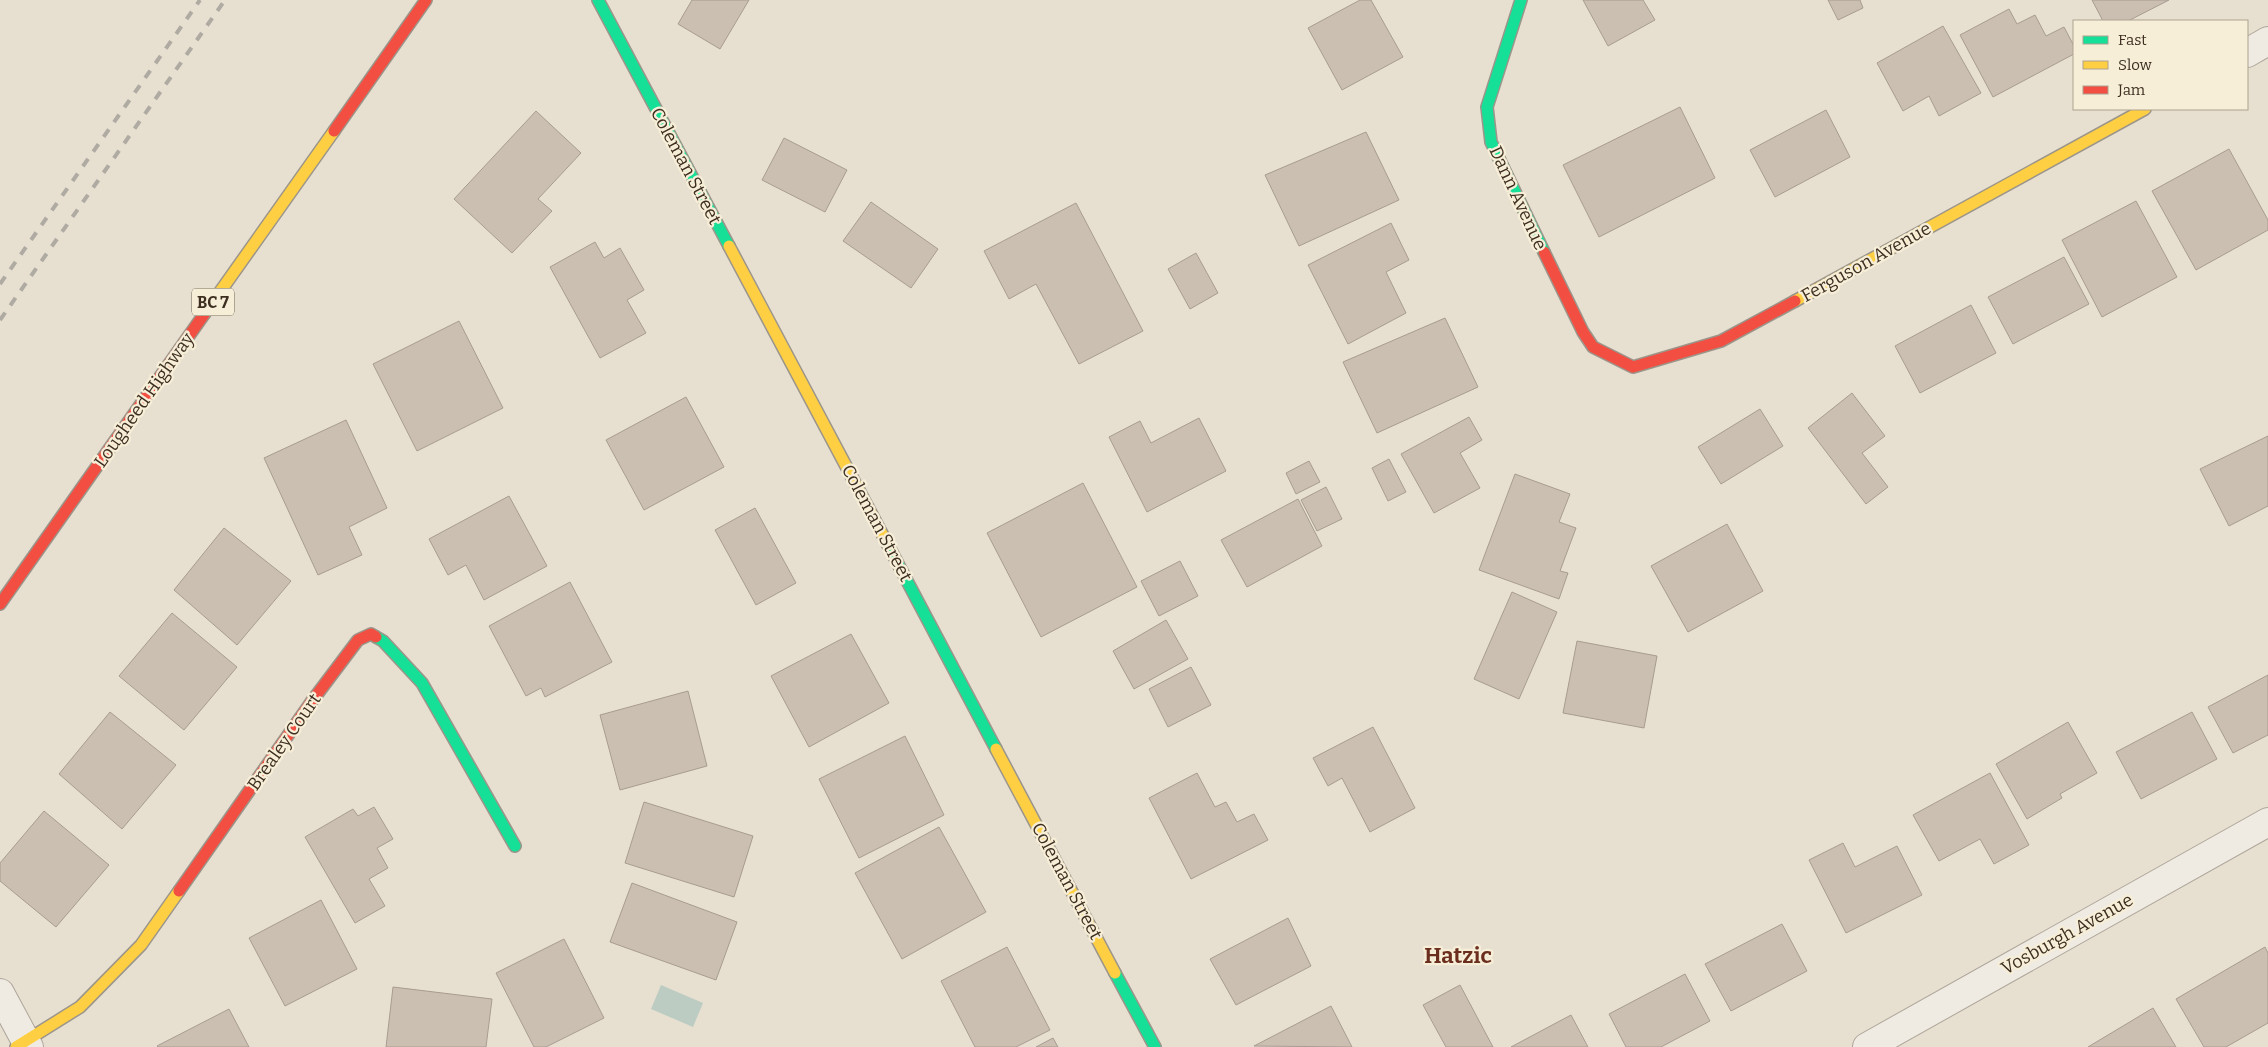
<svg xmlns="http://www.w3.org/2000/svg" width="2268" height="1047" viewBox="0 0 2268 1047" font-family="Bitter,serif">
<style>
.water{fill:#bcccc2}
.building{fill:#cbbfb2;stroke:#a89c90}
.lines{fill:none;stroke-linecap:round;stroke-linejoin:round}
.street-casing{stroke:#ada599;stroke-width:30}
.fast-casing{stroke:#9c958a;stroke-width:14}
.slow-casing{stroke:#9c958a;stroke-width:14}
.jam-casing{stroke:#9c958a;stroke-width:14}
.street{stroke:#efebe3;stroke-width:28}
.fast{stroke:#16e098;stroke-width:11}
.slow{stroke:#ffcf43;stroke-width:11}
.jam{stroke:#f24e42;stroke-width:11}
.rail{stroke:#afaaa2;stroke-width:4;stroke-dasharray:9 9;stroke-linecap:butt}
.labels{text-anchor:middle;dominant-baseline:central;stroke-width:4.5;stroke-linejoin:round;paint-order:stroke}
.shield{fill:#f7eed8;stroke:#756857;stroke-width:1}
.shield-label{font-size:16px;font-weight:bold;fill:#3d2e20}
.street-label{font-size:18px;fill:#3d2e20;stroke:#f7eed8}
.district-label{font-size:22px;font-weight:bold;fill:#6b2e1e;stroke:#f7eed8}
</style>
<rect width="100%" height="100%" fill="#e7e0d1"/>
<!-- water -->
<path class="water" d="M661,985L703,1003L693,1027L651,1009Z"/>
<!-- building -->
<path class="building" d="M692,0H749L720,49L678,24Z
M1360,0H1371L1403,57L1342,90L1308,28Z
M1583,0H1643L1655,20L1608,46Z
M1828,0H1860L1863,8L1838,20Z
M2092,0H2169L2128,21H2103Z
M2009,9L2017,24L2035,15L2046,36L2064,27L2074,46V54L1993,97L1960,35Z
M1943,26L1981,93L1939,116L1929,96L1903,111L1877,63Z
M1680,107L1715,178L1599,237L1563,165Z
M1826,110L1850,157L1775,197L1750,150Z
M536,111L581,153L538,199L552,211L512,253L454,199Z
M1366,132L1399,200L1299,246L1265,175Z
M784,138L847,170L825,212L762,180Z
M2229,149L2268,220V230L2196,270L2152,191Z
M2136,201L2177,277L2102,317L2062,240Z
M871,202L938,249L911,288L843,241Z
M1076,203L1143,331L1079,364L1036,284L1009,299L984,251Z
M1391,223L1409,260L1386,272L1406,313L1348,344L1308,265Z
M595,242L604,258L620,248L644,290L627,300L646,333L600,358L550,267Z
M1196,253L1218,293L1190,309L1168,269Z
M2064,257L2089,304L2013,344L1988,297Z
M1971,305L1996,353L1920,393L1895,346Z
M1445,318L1478,387L1377,433L1343,362Z
M459,321L503,408L417,451L373,364Z
M1852,393L1885,436L1862,453L1888,487L1866,504L1808,428Z
M686,397L724,467L644,510L606,440Z
M1760,409L1783,446L1721,484L1698,447Z
M1469,417L1482,440L1460,453L1480,488L1434,513L1401,454Z
M1199,418L1226,471L1147,512L1109,437L1140,421L1151,443Z
M346,420L387,508L349,527L362,555L318,575L264,458Z
M2268,436V506L2229,526L2200,469Z
M1389,459L1406,492L1388,501L1372,468Z
M1309,461L1320,482L1296,494L1286,473Z
M1515,474L1570,494L1559,522L1576,528L1560,571L1568,573L1559,599L1479,570Z
M1083,483L1137,587L1041,637L987,533Z
M1326,487L1342,519L1317,531L1301,500Z
M509,496L547,566L484,600L466,565L448,575L429,539Z
M1298,499L1322,546L1247,587L1221,540Z
M755,508L796,583L756,605L715,530Z
M1727,524L1763,591L1688,632L1651,566Z
M224,528L291,581L237,645L174,590Z
M1180,561L1198,596L1159,616L1141,581Z
M570,582L612,662L545,697L541,688L526,696L489,626Z
M1512,592L1557,612L1519,699L1474,679Z
M172,613L237,667L184,730L119,676Z
M1166,620L1188,659L1134,689L1113,651Z
M851,634L889,703L809,747L771,676Z
M1577,641L1657,656L1644,728L1563,713Z
M1191,667L1211,705L1168,727L1149,689Z
M2268,675V735L2233,753L2208,707Z
M688,691L707,766L620,790L600,715Z
M110,712L176,765L122,829L59,774Z
M2192,712L2217,759L2141,799L2116,752Z
M2068,722L2097,773L2060,794L2062,798L2027,819L1996,764Z
M1373,727L1415,808L1370,832L1342,778L1328,786L1313,758Z
M905,736L944,815L859,858L819,779Z
M1197,773L1215,807L1226,802L1237,822L1254,814L1268,840L1191,879L1149,798Z
M1990,773L2029,845L1994,864L1980,839L1939,861L1913,815Z
M644,802L753,836L734,897L625,863Z
M374,807L393,839L377,848L388,868L369,879L385,906L355,923L305,837L353,809L358,816Z
M44,811L109,865L56,927L0,881V863Z
M939,827L986,912L902,959L855,873Z
M1843,843L1855,867L1897,846L1922,895L1846,933L1809,860Z
M632,883L737,922L716,980L610,942Z
M321,900L357,969L285,1006L249,938Z
M1288,918L1311,966L1236,1005L1210,959Z
M1782,924L1807,971L1731,1011L1705,964Z
M564,939L604,1018L546,1047H534L496,973Z
M1007,947L1050,1030L1016,1047H975L941,981Z
M2265,947L2268,953V1023L2226,1047H2204L2176,999Z
M1685,974L1710,1021L1661,1047H1626L1609,1014Z
M1460,985L1493,1047H1446L1423,1005Z
M393,987L492,999L486,1047H386Z
M1331,1006L1352,1047L1254,1046Z
M2153,1008L2176,1047H2088Z
M229,1009L249,1047H158L157,1046Z
M1571,1015L1588,1047H1511Z
M1053,1038L1058,1047H1036Z"/>
<g class="lines">
<defs>
<path id="street" d="M2247,53L2268,41
M0,993L29,1047
M1867,1047L2268,822"/>
<path id="fast" d="M598,0L729,246
M1521,0L1487,107L1491,142L1544,252
M888,545L996,749
M376,637L383,641L422,683L515,846
M1115,973L1155,1047"/>
<path id="slow" d="M729,246L888,545
M1795,301L2145,109
M205,313L334,131
M996,749L1115,973
M16,1047L80,1007L141,945L179,891"/>
<path id="jam" d="M334,131L426,0
M1544,252L1583,332L1593,347L1633,367L1721,341L1795,301
M0,604L205,313
M179,891L312,701L358,640L371,634L376,637"/>
</defs>
<!-- street casing -->
<use href="#street" class="street-casing"/>
<!-- fast casing -->
<use href="#fast" class="fast-casing"/>
<!-- slow casing -->
<use href="#slow" class="slow-casing"/>
<!-- jam casing -->
<use href="#jam" class="jam-casing"/>
<!-- street -->
<use href="#street" class="street"/>
<!-- fast -->
<use href="#fast" class="fast"/>
<!-- slow -->
<use href="#slow" class="slow"/>
<!-- jam -->
<use href="#jam" class="jam"/>
<!-- rail -->
<path class="rail" d="M0,284L200,0
M0,320L225,0"/>
</g>
<g class="labels">
<!-- shield labels -->
<rect class="shield" x="192" y="288.5" width="42" height="27" rx="4"/>
<g class="shield-label">
<text x="213" y="302">BC 7</text>
</g>
<!-- street labels -->
<g class="street-label">
<text transform="translate(686 166) rotate(62)">Coleman Street</text>
<text transform="translate(1518 198) rotate(65)">Dann Avenue</text>
<text transform="translate(1866 262) rotate(-29)">Ferguson Avenue</text>
<text transform="translate(144 400) rotate(-55)">Lougheed Highway</text>
<text transform="translate(877 523) rotate(62)">Coleman Street</text>
<text transform="translate(284 742) rotate(-55)">Brealey Court</text>
<text transform="translate(1067 881) rotate(62)">Coleman Street</text>
<text transform="translate(2067 934) rotate(-29)">Vosburgh Avenue</text>
</g>
<!-- district labels -->
<g class="district-label">
<text x="1458" y="955">Hatzic</text>
</g>
</g>
<!-- legend -->
<rect x="2073" y="20" width="175" height="90" fill="#f7eed8" stroke="#ada18e"/>
<rect x="2083" y="36" width="25" height="8" fill="#16e098" stroke="#ada18e"/>
<text x="2118" y="45" font-size="15" fill="#3d2e20">Fast</text>
<rect x="2083" y="61" width="25" height="8" fill="#ffcf43" stroke="#ada18e"/>
<text x="2118" y="70" font-size="15" fill="#3d2e20">Slow</text>
<rect x="2083" y="86" width="25" height="8" fill="#f24e42" stroke="#ada18e"/>
<text x="2118" y="95" font-size="15" fill="#3d2e20">Jam</text>
</svg>
